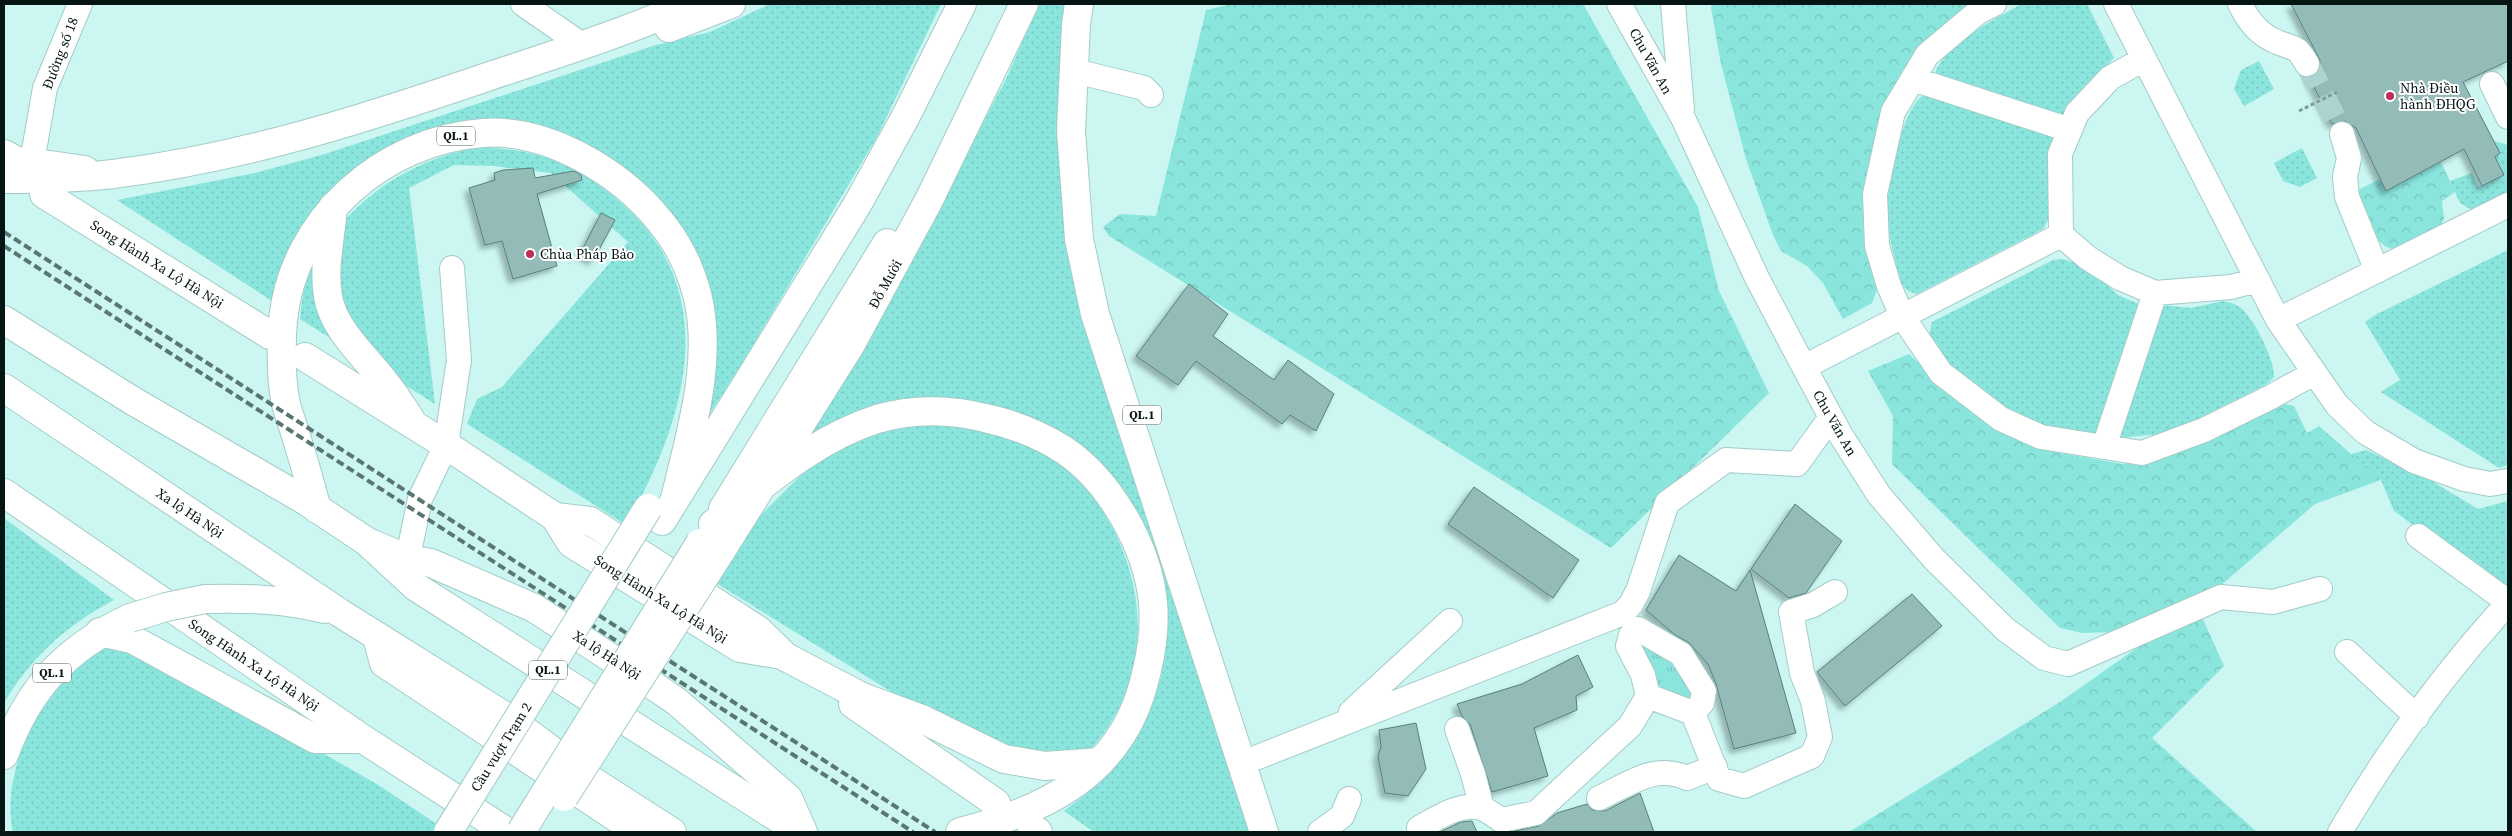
<svg xmlns="http://www.w3.org/2000/svg" width="2512" height="836" viewBox="0 0 2512 836" font-family="'Source Serif 4',serif">
<style>
.grass{fill:url(#grass-dots)}
.forest{fill:url(#forest-crowns)}
.park{fill:url(#park-tufts)}
.building{fill:#93bcb8;stroke:#587f7b;filter:url(#shadow)}
.lines{fill:none;stroke-linecap:round;stroke-linejoin:round}
.minor-tunnel{stroke:#add4d0;stroke-width:24;stroke-dasharray:24 12;stroke-linecap:butt}
.minor-casing{stroke:#a3ccc7;stroke-width:26}
.major-casing{stroke:#a3ccc7;stroke-width:30}
.highway-casing{stroke:#a3ccc7;stroke-width:30}
.path{stroke:#7d9e9a;stroke-width:3;stroke-dasharray:4 2.5;stroke-linecap:butt}
.minor{stroke:#fff;stroke-width:24}
.major{stroke:#fff;stroke-width:28}
.highway{stroke:#fff;stroke-width:28}
.rail{stroke:#5a7673;stroke-width:4;stroke-dasharray:8 4;stroke-linecap:butt}
.highway-bridge-casing{stroke:#a3ccc7;stroke-width:30;stroke-linecap:butt}
.highway-bridge{stroke:#fff;stroke-width:28}
.poi-dot{fill:#bc2d58;stroke:#fff;stroke-width:2}
.labels{text-anchor:middle;dominant-baseline:central;stroke-width:4;stroke-linejoin:round;paint-order:stroke}
.shield{fill:#fff;stroke:#505b5a;stroke-width:1}
.shield-label{font-size:12px;font-weight:bold;fill:#051513}
.street-label{font-size:14px;fill:#051513;stroke:#fff}
.poi-label{font-size:14px;fill:#051513;stroke:#fff;text-anchor:start}
</style>
<defs>
<pattern id="grass-dots" width="8" height="8" patternUnits="userSpaceOnUse" patternTransform="scale(1.25)"><rect width="8" height="8" fill="#8ae5dd"/><path d="M2 2h.1M6 6h.1" fill="none" stroke="#76c4bd" stroke-width="1.8" stroke-linecap="round"/></pattern>
<pattern id="forest-crowns" width="20" height="18" patternUnits="userSpaceOnUse" patternTransform="scale(1.25)"><rect width="20" height="18" fill="#8ae5dd"/><path d="M2 6a3 3 0 1 1 6 0M12 15a3 3 0 1 1 6 0" fill="none" stroke="#76c4bd"/></pattern>
<pattern id="park-tufts" width="24" height="20" patternUnits="userSpaceOnUse" patternTransform="scale(1.25)"><rect width="24" height="20" fill="#8ae5dd"/><path d="M3 7l-1-3M5 7V3M7 7l1-3M15 17l-1-3M17 17v-4M19 17l1-3" fill="none" stroke="#76c4bd"/></pattern>
<filter id="shadow"><feDropShadow dx="-4.5" dy="4.5" stdDeviation="2.5" flood-color="#0004"/></filter>
</defs>
<rect width="100%" height="100%" fill="#cbf6f1"/>
<!-- grass -->
<path class="grass" d="M770,4H941L877,137L740,367L701,427L711,374L663,209L501,122L335,187L312,211L295,237L280,270L272,301L117,200L255,173L325,154L656,45L710,32Z
M1039,4H1069L1108,397L1252,832H1094L1064,811L1100,783L1117,763L1140,729L1149,711L1162,674L1165,646L1161,593L1055,430L1024,415L990,406L861,411L803,437L912,259L1007,77Z
M2021,4H2087L2114,58L2075,98L2062,117L1934,75C1947,41 1993,21 2021,4Z
M2259,61L2274,89L2244,106L2234,89L2241,70Z
M1924,95L2057,137C2054,146 2048,157 2048,167C2047,189 2056,210 2043,229L1917,294C1914,293 1909,292 1906,289C1901,285 1899,275 1897,268C1893,252 1888,233 1887,216C1886,191 1902,105 1924,95Z
M2494,141L2508,145V194L2472,210L2460,203L2450,181L2472,173L2478,187L2503,175L2495,157L2500,153Z
M477,147C533,149 568,160 613,196C726,286 688,417 626,525L467,424L477,399L502,387L628,242L551,173L493,166L454,165L409,188L435,404L300,319C302,300 304,284 311,266C314,257 322,249 328,241C365,190 415,160 477,147Z
M2302,148L2317,178L2300,187L2283,181L2274,163Z
M2508,250V465L2499,468L2381,392L2400,380L2365,322L2377,314Z
M2062,259L2086,266L2118,295L2143,306L2096,438C2077,434 2055,432 2036,425C2008,414 1937,367 1930,337C1929,331 1931,327 1932,322L2053,260Z
M2223,301C2231,303 2238,304 2244,311C2256,323 2275,361 2274,377L2267,384L2175,430L2162,434L2118,438L2160,305L2191,308Z
M921,424C959,426 999,426 1032,446C1054,459 1078,477 1093,497C1150,574 1156,677 1091,749L1018,754L927,714L713,581L753,523L807,469L832,451L862,438L891,430Z
M2366,450L2430,480L2478,509L2508,501V601L2474,570L2394,511L2381,480L2351,454Z
M4,518L114,600C68,624 30,658 4,703Z
M113,641L133,644L380,786L438,825L434,832H13C0,774 38,700 81,663C91,655 103,648 113,641Z"/>
<!-- forest -->
<path class="forest" d="M1232,4H1583L1698,207L1719,291L1769,393L1611,548L1109,236L1103,227L1120,214L1156,216L1206,10Z
M1712,4H1978L1877,137L1880,282L1872,303L1843,319L1823,283L1807,266L1781,251L1773,235L1746,159L1721,64L1711,8Z
M2441,162L2455,192L2442,201L2444,219L2440,227L2400,251L2386,247L2379,241L2358,190L2380,179L2386,191Z
M1909,354L1973,414L1995,426L2054,452L2123,464L2155,457L2280,403L2294,406L2307,433L2319,426L2381,480L2315,504L2197,606L2224,666L2152,738L2257,832H1849L2060,702L2195,607L2113,632L2083,633L2060,628L1892,464L1893,416L1868,371Z"/>
<!-- park -->
<path class="park" d="M1633,638L1678,656L1699,701L1651,694Z"/>
<!-- building -->
<path class="building" d="M2291,4H2508V61L2463,82L2500,153L2495,157L2504,175L2482,186L2464,149L2386,191L2356,128L2345,121L2332,124L2321,101L2309,77L2319,71L2320,60Z
M533,168L535,178L574,171L581,175L582,180L537,194L557,266L513,279L502,241L485,245L469,188L495,180L494,173L503,170Z
M601,213L615,220L593,261L580,254Z
M1189,284L1228,314L1213,336L1274,380L1288,360L1334,394L1316,431L1290,415L1282,424L1196,361L1178,385L1136,356Z
M1474,487L1579,560L1553,598L1448,524Z
M1795,504L1842,541L1806,593L1789,598L1751,569Z
M1679,555L1736,591L1750,570L1796,733L1734,749L1716,684L1708,664L1688,642L1675,635L1646,610Z
M1912,594L1942,626L1845,706L1817,672Z
M1578,655L1593,687L1576,696L1577,710L1534,728L1548,776L1492,792L1470,724L1462,716L1457,704L1522,684Z
M1416,723L1426,769L1408,796L1385,793L1378,757L1381,746L1379,730Z
M1640,793L1654,832H1510L1539,826L1557,813L1587,804L1592,810L1605,811Z
M1472,821L1477,832H1440L1461,822Z"/>
<g class="lines">
<!-- minor-tunnel -->
<path class="minor-tunnel" d="M2307,64L2342,134"/>
<defs>
<path id="minor" d="M523,4L582,45
M1619,4L1683,118L1757,278L1804,367L1840,434L1879,495L1934,559L2005,629L2044,658L2068,664L2221,597L2273,602L2320,589
M1673,4L1682,109
M1994,4L1978,12L1927,55L1893,112L1875,194L1877,246L1889,286L1902,316L1941,373L2001,419L2041,437L2142,453L2204,430L2271,397L2314,373
M2116,4L2278,320L2337,405L2365,432L2414,461L2464,479L2490,484L2508,481
M2240,4C2248,21 2259,35 2277,42C2296,50 2295,44 2307,64
M2144,59L2110,78L2077,113L2060,154L2061,235L2088,258L2120,278L2155,293L2231,287L2258,280
M1087,74L1144,88L1151,95
M1913,79L2070,130
M2492,84L2508,117
M2342,134L2349,158L2345,177L2347,197L2377,271
M32,162L45,88L80,4
M2278,320L2508,205
M1804,367L2061,235
M2104,447L2155,293
M2418,536L2508,602
M404,576L420,499L446,445L459,360L452,268
M2347,652L2417,717
M1351,712L1450,621
M1693,713L1719,779L1744,786L1812,756L1820,737L1813,701L1802,673L1791,612L1813,605L1835,592
M1457,729L1473,774L1482,808
M1258,757L1623,613L1631,604L1638,591L1667,503L1726,460L1797,464L1831,417
M1599,798C1628,785 1654,763 1687,778L1715,767
M1419,828C1436,819 1460,802 1481,808C1488,810 1495,816 1501,820L1536,813L1630,726L1648,696L1693,713L1702,703L1704,691L1681,654L1638,629L1631,635L1628,646L1643,675L1648,696
M1320,832L1342,816L1349,799
M2340,832C2388,750 2444,673 2508,603"/>
<path id="major" d="M4,154L15,160L85,170
M44,194L270,335
M333,207C331,236 323,267 328,296C333,330 367,358 387,385C396,396 403,408 411,420
M305,357L446,445L555,517L571,543L740,648L782,655L862,697L924,720L1004,759L1045,766L1100,762
M4,493L363,739L507,832
M555,517L590,521L758,630L787,658
M370,543L408,559L431,563L534,608L651,684L676,701L788,798L803,832
M100,632L132,639L315,739H363
M377,637L384,663L638,832
M853,704L996,803
M1032,828L1038,832"/>
<path id="highway" d="M1079,4L1076,24L1071,131L1079,239L1095,314L1264,832
M669,28L731,4
M4,179C40,179 77,178 113,174C243,158 367,118 490,76C556,54 624,33 689,4
M4,320L133,401L306,501L366,541L416,587L800,832
M4,388L340,613L511,720L591,780L672,832
M317,509C310,483 303,458 295,433C292,422 287,411 285,399C281,377 281,343 283,320C293,219 383,140 483,133C547,128 620,172 659,220C677,241 690,268 697,294C714,361 690,434 675,499
M723,509L887,243
M662,521L857,205L906,116L962,4
M713,524C765,484 814,439 877,419C912,409 949,409 985,418C1013,424 1039,434 1064,450C1110,481 1148,547 1153,603C1155,625 1152,649 1147,670C1139,706 1126,735 1100,762C1063,800 1010,819 960,832
M721,551L851,344L929,200L1024,4
M205,599C246,598 284,599 324,609
M4,755C29,687 65,649 130,618"/>
</defs>
<!-- minor casing -->
<use href="#minor" class="minor-casing"/>
<!-- major casing -->
<use href="#major" class="major-casing"/>
<!-- highway casing -->
<use href="#highway" class="highway-casing"/>
<!-- path -->
<path class="path" d="M2299,111L2337,92"/>
<!-- minor -->
<use href="#minor" class="minor"/>
<!-- major -->
<use href="#major" class="major"/>
<!-- highway -->
<use href="#highway" class="highway"/>
<!-- rail -->
<path class="rail" d="M4,232L935,832
M4,246L913,832"/>
<defs>
<path id="highway-bridge" d="M130,618L166,607L205,599
M564,797L721,551
M448,832L648,508
M521,832L700,543"/>
</defs>
<!-- highway-bridge casing -->
<use href="#highway-bridge" class="highway-bridge-casing"/>
<!-- highway-bridge -->
<use href="#highway-bridge" class="highway-bridge"/>
</g>
<!-- markers -->
<g class="poi-dot">
<circle cx="2390" cy="96" r="5"/>
<circle cx="530" cy="254" r="5"/>
</g>
<g class="labels">
<!-- shield labels -->
<g class="shield">
<rect x="437" y="126.5" width="38" height="19" rx="4"/>
<rect x="1123" y="405.5" width="38" height="19" rx="4"/>
<rect x="529" y="660.5" width="38" height="19" rx="4"/>
<rect x="33" y="663.5" width="38" height="19" rx="4"/>
</g>
<g class="shield-label">
<text x="456" y="136">QL.1</text>
<text x="1142" y="415">QL.1</text>
<text x="548" y="670">QL.1</text>
<text x="52" y="673">QL.1</text>
</g>
<!-- street labels -->
<g class="street-label">
<text transform="translate(60 53) rotate(-69)">Đường số 18</text>
<text transform="translate(1651 61) rotate(61)">Chu Văn An</text>
<text transform="translate(157 264) rotate(32)">Song Hành Xa Lộ Hà Nội</text>
<text transform="translate(885 284) rotate(-61)">Đỗ Mười</text>
<text transform="translate(1835 423) rotate(60)">Chu Văn An</text>
<text transform="translate(190 513) rotate(34)">Xa lộ Hà Nội</text>
<text transform="translate(661 599) rotate(32)">Song Hành Xa Lộ Hà Nội</text>
<text transform="translate(607 655) rotate(33)">Xa lộ Hà Nội</text>
<text transform="translate(254 665) rotate(34)">Song Hành Xa Lộ Hà Nội</text>
<text transform="translate(501 747) rotate(-58)">Cầu vượt Trạm 2</text>
</g>
<!-- poi labels -->
<g class="poi-label">
<text x="2400" y="88">Nhà Điều<tspan x="2400" dy="16">hành ĐHQG</tspan></text>
<text x="540" y="254">Chùa Pháp Bảo</text>
</g>
</g>
<!-- border -->
<rect width="2512" height="836" fill="none" stroke="#051513" stroke-width="10"/>
</svg>
